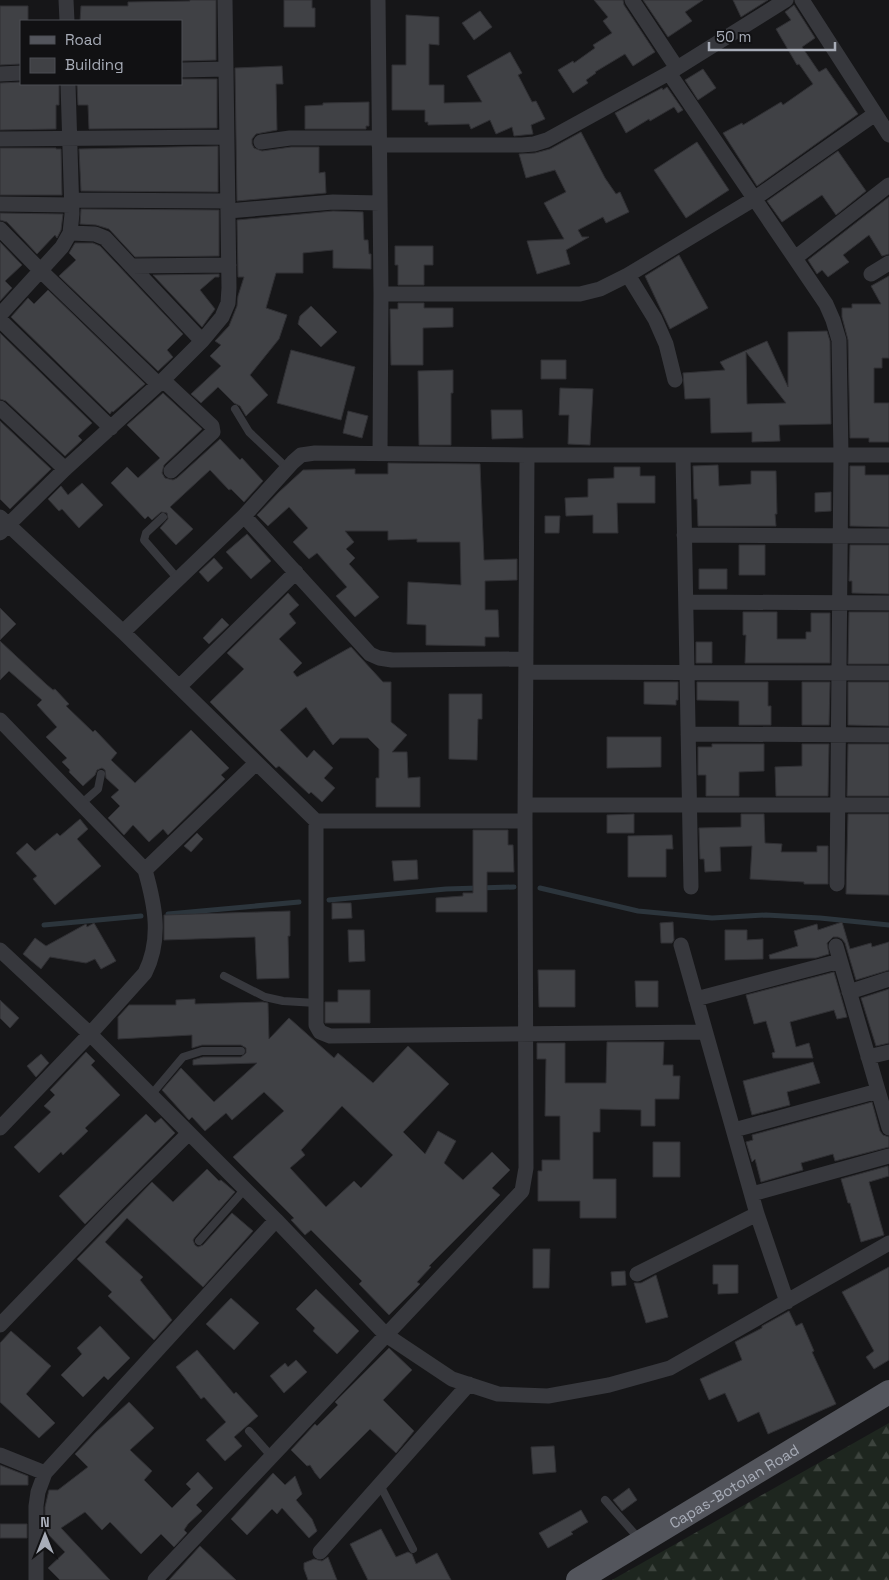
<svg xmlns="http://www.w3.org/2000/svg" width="889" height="1580" viewBox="0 0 889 1580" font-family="'Space Grotesk',sans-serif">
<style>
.forest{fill:url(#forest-firs)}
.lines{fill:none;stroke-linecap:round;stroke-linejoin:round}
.stream{stroke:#2c353c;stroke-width:5}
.building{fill:#404145;stroke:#303034;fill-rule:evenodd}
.lane{stroke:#37383d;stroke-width:8}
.street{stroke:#37383d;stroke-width:15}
.primary{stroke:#53555c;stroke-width:24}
.labels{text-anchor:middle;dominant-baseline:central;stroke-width:4.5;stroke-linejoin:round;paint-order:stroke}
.street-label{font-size:15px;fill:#a8adb8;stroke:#111113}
</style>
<defs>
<pattern id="forest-firs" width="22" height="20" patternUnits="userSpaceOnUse" patternTransform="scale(1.25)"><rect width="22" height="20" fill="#1e261f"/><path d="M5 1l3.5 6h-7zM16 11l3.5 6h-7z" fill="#3c433d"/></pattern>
</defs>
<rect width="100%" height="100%" fill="#161618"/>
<!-- forest -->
<path class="forest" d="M889,1423V1580H612Z"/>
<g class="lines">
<!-- stream -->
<path class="stream" d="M540,888L638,911L712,918L766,915L820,918L889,925
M329,900L446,889L514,887
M168,914L299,902
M44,925L141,916"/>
</g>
<!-- building -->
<path class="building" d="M190,0H216V60L181,61V21H80L81,6H128V2L190,1Z
M284,0H312V8H315V27H284Z
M594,0H623L624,5L655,52L633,66L625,54L595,72L596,73L586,80L588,83L573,93L558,70L573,61L574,63L595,48L593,45L612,33L603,21L608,17Z
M643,0H703L685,12L692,21L668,37Z
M733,0H768L741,17Z
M794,5L815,38L802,47L819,72L826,68L858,114L757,186L723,133L742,123L743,125L781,102L783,105L813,84L799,64L797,65L776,29L791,20L785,12Z
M0,6H28V21H21V64L0,65Z
M480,11L492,27L474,40L462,23Z
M406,15L439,17V45L429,44V85H444V103L482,102L467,76L510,52L522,73L518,75L532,102L536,101L545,119L531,125L533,134L514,136L512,127L496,134L490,120L471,129L469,124L428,125V122H425V110H392V65H406Z
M282,66L283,84H276L277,130L256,134L252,139V144L254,148L262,151L291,147H319V173L325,172L326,193L237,201L235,68Z
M703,69L716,88L698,100L685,80Z
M181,79H217V128L89,129L88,105H78L77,84H181Z
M21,82V84H59V105H56V129L0,130V83Z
M667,87L683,110L678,113L674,107L650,121L649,119L626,133L615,113L662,88L663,90Z
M369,102V126H366V129H305V106L323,105V103Z
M581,132L605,178L616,194L620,192L629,212L606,223L603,217L578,230L582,237H589L566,250L570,264L537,274L527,241L564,239L544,203L566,192L555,170L526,178L519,154L535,153L550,149Z
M697,142L729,190L686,218L654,170Z
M218,146V192L81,191L79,149Z
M0,148H56V149H61L62,195H0Z
M838,151L866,191L836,215L822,195L782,222L767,201Z
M889,197V254L882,256L869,235L843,255L849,262L828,277L822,270L817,274L808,260Z
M81,209L219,210V256L135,257L109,229L96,225L80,224Z
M333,211L363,212L364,240H368L369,254H371V269L333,268V250L303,253V273H276L266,308L287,315L279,339L250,375L268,395L246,416L240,406L234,403L218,387L201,403L191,394L221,366L210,356L221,345L215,341L229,326L237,306L238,296L244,277H238L237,220Z
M0,213L63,214L61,230L57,238L55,235L37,254L7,222L0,220Z
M0,242L22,265L5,281L12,288L0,301Z
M75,243H93L100,246L183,334L167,350L173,357L158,371L59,276L76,260L69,253Z
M395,246H433V265H424V285H398V265H395Z
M679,255L708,308L670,329L645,276Z
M219,274V277H215L200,290L215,309L202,327L153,275Z
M889,276V358H882V368H874V403H889V442H869V438H850L848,340L842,317V308H852V304H881L871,286Z
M48,290L145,384L113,412L112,411L110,414L11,317L28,298L34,304Z
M398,303H424V308H453V327L423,328V365H391L390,309H398Z
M311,306L337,332L321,347L298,324L300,316Z
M827,331L830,341L831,424L779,425L780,441L752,442V432L711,433L710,398L685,399L683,373L725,370L720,362L767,341L788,387V332ZM746,352L786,403L747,404Z
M0,333L92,423L78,436L82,440L65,456L6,401L0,399Z
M291,350L355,367L341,420L277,403Z
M541,360H566V379H541Z
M453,370V393H451V445H419L418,371Z
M560,388L593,389L590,445L568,444L569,415H559Z
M163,393L202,429L164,465L162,473L165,478L173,480L177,478L220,439L240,460L242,458L263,481L244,502L231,489L229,490L210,470L170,507L193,529L176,545L160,528L168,519L167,513L161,512L152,520L148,516L145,519L111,483L127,467L138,478L160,458L127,425Z
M491,410H522L523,438L492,439Z
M348,411L368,416L362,438L343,433Z
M0,421L51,469L10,509L0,499Z
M388,463L480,464L484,560L517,559V580L485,581V610H498L499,637H485V646L426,645V625L407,624L408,582L461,585L460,542H417V539L388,540V531H345L354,542L346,549L355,558L349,564L379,597L355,617L336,596L347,587L317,553L309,559L293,542L308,528L289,507L268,526L257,515L279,492L303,470L355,469V474H388Z
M718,465L719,486L751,484V471H776L777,514H775L776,526H698L697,499H694L693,466Z
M850,466H865V475H889V527L850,526Z
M614,467H640V476H655V503H617L618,533H593V515L566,516L565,498L588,497V479L614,478Z
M82,483L103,505L79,528L62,509L59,511L48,499L61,486L68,495Z
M831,492V511L815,512V493Z
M545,516H560L559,533H545Z
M247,534L271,561L251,579L226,552Z
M739,545H765V575H739Z
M850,545H889V594L852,593V581H849Z
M214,558L223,568L208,582L199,572Z
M699,569H727V589H699Z
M288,593L299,605L289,614L296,623L279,639L302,663L293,672L297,677L351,647L383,682H391V722L407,735L392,752H407L408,778L420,777V807H376V778H379V749L368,738H340L333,745L306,707L280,730L307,758L314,750L333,768L324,778L335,788L322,802L311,792L309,794L279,766L276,768L210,702L244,669L227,653Z
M0,608L16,624L0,640Z
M743,612H777V639H806V632H811V613H830V663H745L746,635H743Z
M849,612H889V664H848Z
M222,618L229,625L209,644L203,638Z
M0,641L46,684L53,690L55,689L69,704L66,706L93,732L95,730L117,753L111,760L135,783L191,730L229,768L221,775L225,779L168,835L163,829L149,842L133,825L124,835L108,818L120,806L111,797L119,790L106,778L105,770L102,768L97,770L95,775L83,786L69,772L70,770L62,762L67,758L46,737L57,727L37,705L42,700L9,671L0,680Z
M696,642H712V663H696Z
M644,682H678V700H676V705L644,704Z
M697,682H768V706H771V725H739V701L697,700Z
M802,682H830L829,725H802Z
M848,682H889V726L848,725Z
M449,694H482V719H478L477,760L449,759Z
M607,737H661V767L607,768Z
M712,744H764V771L739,772V796H706V775H698V747H712Z
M802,744H829L828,796H776L775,767L802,766Z
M848,744H889V796H847Z
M634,814V833H607V815Z
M741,814H764L765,843L782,844L781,852H817V846H828V884H804V882L750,879L752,846L720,847L721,871L705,872L704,859H700L699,828L741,827Z
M848,814H889V895L846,894Z
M80,819L88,829L77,839L101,866L55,905L33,879L37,876L16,853L27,843L35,851L57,833L60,836Z
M473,830H508V845H513L514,872H487V912H436V898L463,896V893H473Z
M197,833L203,839L191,852L184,846Z
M672,835L673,849H666V877H628V836Z
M417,860L418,879L394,881L392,861Z
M332,903H351L352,918L332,919Z
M290,911V936H288L289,978L257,979L255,937L164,940V915Z
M673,922L674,940L672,943H661L660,923Z
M842,922L850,949L871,943L872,947L889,942V970L856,980L845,943L842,939L838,937H833L827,943L829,954L816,958L770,959L769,955L798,946L794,931L817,924L818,930Z
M94,923L116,961L101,969L95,959L86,963L50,957L41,969L23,954L35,938L46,946L86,924L87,927Z
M348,930H364L365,961L349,962Z
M725,930H747V940L763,939V959L725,960Z
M538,970H575V1007H539Z
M834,972L847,1017L837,1019L834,1010L790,1022L796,1047L809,1043L813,1058H773L772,1053L775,1052L766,1021L754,1024L746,995Z
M635,981H658V1007H636Z
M889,989V1043L876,1046L861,998Z
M338,990H370V1023H325V1002H338Z
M195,999V1004L263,1002L268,1003L269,1039L289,1018L334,1058L338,1053L373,1083L408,1046L449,1084L403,1132L425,1154L438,1131L456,1141L444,1163L463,1180L492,1152L510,1170L492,1188L500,1195L429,1266L431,1267L417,1282L420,1284L389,1315L359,1284L362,1281L311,1230L305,1235L291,1220L294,1218L233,1157L284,1111L264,1092L232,1120L226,1113L205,1131L192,1117L189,1120L162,1090L181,1068L214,1102L257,1063L193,1065V1060L203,1057H241L246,1053V1048L241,1045H202L192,1048V1035L118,1039V1017L129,1005H176V1000ZM342,1106L393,1155L361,1188L354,1181L326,1207L290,1168L305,1155L301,1150Z
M0,1000L19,1018L10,1028L0,1018Z
M607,1042H664L663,1065H673V1076H680L679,1099H655V1126H641V1110L600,1109V1132H593V1179H616V1218H580V1201H538V1171H542V1160H560V1116H545L546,1059H537V1043H565V1083H606Z
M86,1052L95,1061L91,1065L120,1095L85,1128L88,1131L63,1155L61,1152L39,1173L14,1147L51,1112L44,1106L55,1095L50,1090Z
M41,1054L49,1063L36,1077L27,1066Z
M813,1062L820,1083L787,1092L790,1105L752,1115L743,1081Z
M872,1102L880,1131L883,1135L889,1137V1147L835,1161L833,1154L801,1163L803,1170L761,1182L755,1159L752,1162L746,1142L753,1140L752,1135Z
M146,1114L155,1123L161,1118L175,1133L85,1224L59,1196Z
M653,1142H680V1177H653Z
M888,1166L889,1176L869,1182L884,1235L861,1242L850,1203H848L841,1179Z
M207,1169L219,1181L221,1180L235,1192L195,1237L193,1240L195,1245L198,1247L203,1245L232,1213L253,1231L203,1287L127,1218L105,1242L143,1277L140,1280L172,1320L154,1340L108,1296L112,1292L77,1259L152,1182L173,1202Z
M533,1249H550L549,1288H533Z
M713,1265H738V1293L718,1294V1284H713Z
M889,1267V1360L874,1369L866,1357L874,1351L842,1292Z
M625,1271L626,1285L612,1286L611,1272Z
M656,1275L668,1317L646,1323L634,1283H641Z
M316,1289L359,1331L337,1354L313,1331L315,1328L296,1309Z
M231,1298L259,1323L234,1350L206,1324Z
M789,1311L796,1326L802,1323L814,1351L812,1352L836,1404L768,1434L759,1412L738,1422L725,1393L709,1400L700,1379L742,1360L735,1342L762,1328V1326Z
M100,1326L130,1358L108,1380L104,1376L83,1397L61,1375L82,1354L77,1348Z
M11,1331L51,1366L26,1394L55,1423L39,1438L0,1402V1343Z
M389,1348L412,1370L383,1400L414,1431L396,1453L370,1429L320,1479L315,1473L310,1465L307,1466L291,1450L315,1424L317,1426L338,1405L335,1402Z
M197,1350L234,1394L236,1392L258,1416L234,1437L242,1446L225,1461L206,1440L226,1422L204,1397L201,1399L176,1367Z
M296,1360L307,1372L284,1393L270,1376L285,1363L288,1367Z
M129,1402L154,1428L130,1450L152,1471L144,1480L172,1508L191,1489L186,1484L198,1472L213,1488L196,1505L202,1511L188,1524L184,1530L187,1533L174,1547L161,1534L141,1554L110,1522L102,1530L85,1512L61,1528L110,1580H60L48,1568L65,1552L45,1531V1507L49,1490H58L88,1467L75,1454L96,1432Z
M554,1446L556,1472L533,1474L531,1447Z
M0,1465L28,1476V1485H0Z
M273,1473L285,1485L295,1476L302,1494L296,1500L312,1519L317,1531L309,1538L282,1508L277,1514L272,1509L247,1535L231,1519Z
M629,1488L637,1500L622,1511L613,1500Z
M581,1510L588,1522L571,1532L573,1534L548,1548L539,1533Z
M0,1524H27V1538H0Z
M381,1529L396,1557L408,1552L412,1554L416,1564L437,1553L451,1580H368L350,1544Z
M200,1546L236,1580H169Z
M328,1557L337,1580H308L304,1569V1563L314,1559L322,1561Z"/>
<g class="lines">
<!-- lane -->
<path class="lane" d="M235,409L249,432L287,468
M163,517L146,533L144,540L178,579
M81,804L98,789L101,774
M224,976L265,997L283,1001L316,1003
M151,1095L183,1057L202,1051H241
M199,1241L245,1189
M249,1431L272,1457
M380,1485L413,1549
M605,1500L640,1540"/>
<!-- street -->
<path class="street" d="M66,0L67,21
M378,0L381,294L380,454
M632,0L677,68
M802,0L889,135
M181,70L226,69
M669,73L826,304L833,320L839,340L841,455L837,884
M0,74L21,73
M0,139L227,137
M261,142L290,138H379
M379,145H522L534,144L547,140L669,73L786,0
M72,200L228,201
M0,204L72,205
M228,211L333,202L380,203
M0,229L41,271L158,384
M70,233L95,234L105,238L202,341
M795,258L889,185
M131,266L229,265
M871,274L889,263
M628,275L655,319L666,344L675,380
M381,294H580L600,289L628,275L754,199L875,114
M0,315L62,247L70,233L72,214L68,84
M0,320L111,428
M163,380L212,426L213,432L171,471
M0,408L65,469
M683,455L691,887
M244,516L370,654L379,658L392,660L526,659
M0,517L123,632L316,821
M0,533L65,469L163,380L202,341L222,317L228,303L229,288L225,0
M684,535L889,536
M686,602L889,603
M123,632L244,516L293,462L301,455L315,453L527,455H889
M526,672L889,673
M179,687L296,572
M0,720L145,870C155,905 162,939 145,973L90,1034L0,1128
M688,734L889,735
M525,805H889
M525,821H316V1025L320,1032L330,1036L705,1032
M145,870L256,763
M681,945L757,1214L787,1302
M836,946L889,1128
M0,950L90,1034L276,1220L386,1335L452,1379L498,1394L548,1396L609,1385L670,1368L889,1243
M849,992L889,979
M696,999L840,961
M868,1057L889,1052
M734,1130L878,1091
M752,1194L889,1156
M637,1274L757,1214
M0,1325L116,1205L189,1133
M0,1455L45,1473
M320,1552L469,1384
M36,1580V1506L38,1492L45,1473L276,1220
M155,1580L522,1191L526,1168L525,821L527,455"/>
<!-- primary -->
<path class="primary" id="s1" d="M578,1580L889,1392"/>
</g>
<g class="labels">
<!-- street labels -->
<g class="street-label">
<text stroke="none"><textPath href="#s1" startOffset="182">Capas-Botolan Road</textPath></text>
</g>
</g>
<!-- legend -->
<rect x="20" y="20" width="162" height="65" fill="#111113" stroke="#4d4f55"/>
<rect x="30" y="36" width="25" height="8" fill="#53555c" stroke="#4d4f55"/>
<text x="65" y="45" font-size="15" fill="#a8adb8">Road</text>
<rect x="30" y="58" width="25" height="15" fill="#404145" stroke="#4d4f55"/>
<text x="65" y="70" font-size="15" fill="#a8adb8">Building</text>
<!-- north arrow -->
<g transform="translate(45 1535)" stroke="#111113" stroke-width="4" paint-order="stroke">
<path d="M0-4L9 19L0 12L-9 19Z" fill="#a8adb8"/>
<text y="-8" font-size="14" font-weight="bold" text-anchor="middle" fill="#a8adb8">N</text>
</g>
<!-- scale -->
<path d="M709 42v8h126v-8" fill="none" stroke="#a8adb8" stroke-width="2.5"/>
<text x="716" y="42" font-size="15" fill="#a8adb8" stroke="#111113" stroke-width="4" paint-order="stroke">50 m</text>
</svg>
